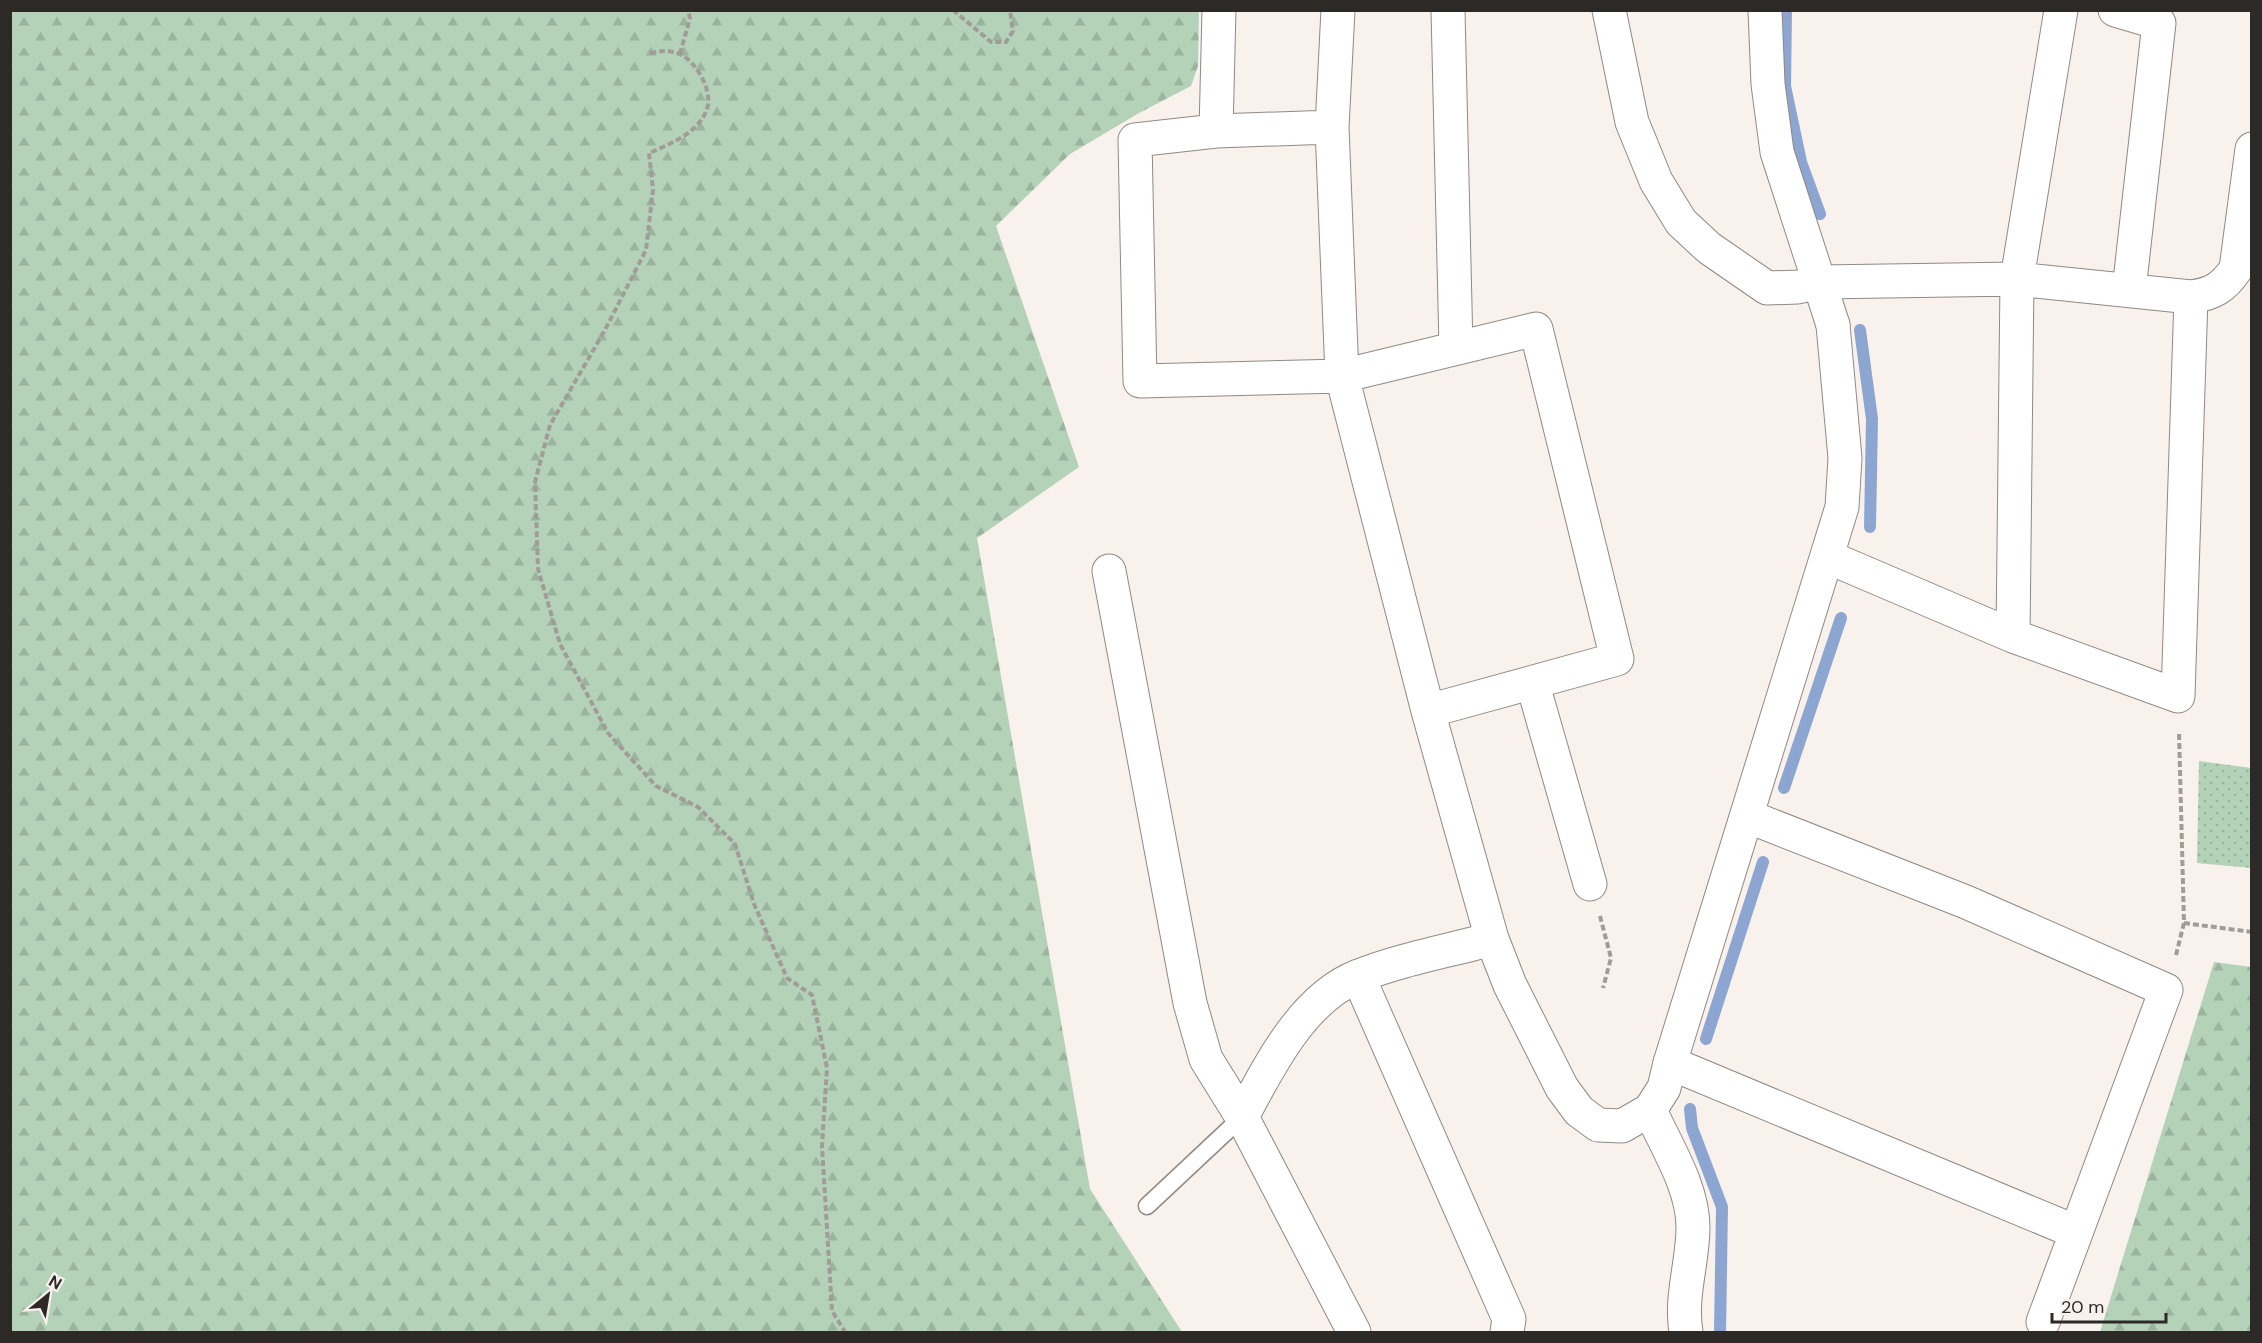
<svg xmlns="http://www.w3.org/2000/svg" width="2262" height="1343" viewBox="0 0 2262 1343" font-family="'DM Sans',sans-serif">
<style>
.forest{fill:url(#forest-firs)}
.park{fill:url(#park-dots)}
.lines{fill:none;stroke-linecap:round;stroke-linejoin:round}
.stream{stroke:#8ca6d1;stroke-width:12}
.service-casing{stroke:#908984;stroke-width:19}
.minor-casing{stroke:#908984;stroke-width:35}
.tertiary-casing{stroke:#908984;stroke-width:35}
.path{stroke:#a19c98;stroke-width:4;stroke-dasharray:6 3;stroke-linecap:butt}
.service{stroke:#fff;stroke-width:16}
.minor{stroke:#fff;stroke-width:33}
.tertiary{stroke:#fff;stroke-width:33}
</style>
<defs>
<pattern id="forest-firs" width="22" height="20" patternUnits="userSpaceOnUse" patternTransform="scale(1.5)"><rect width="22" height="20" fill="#b3d2b7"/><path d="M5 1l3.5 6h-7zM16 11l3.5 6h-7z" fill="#9ab49d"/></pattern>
<pattern id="park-dots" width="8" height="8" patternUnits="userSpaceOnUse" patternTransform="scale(1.5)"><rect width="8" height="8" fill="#b3d2b7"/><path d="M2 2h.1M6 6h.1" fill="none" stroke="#9ab49d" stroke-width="1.8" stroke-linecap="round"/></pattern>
</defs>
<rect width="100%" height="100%" fill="#f8f1ec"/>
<!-- forest -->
<path class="forest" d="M10,11H1199L1198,66L1191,86L1139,113L1070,154L996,226L1079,467L977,538L1090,1189L1182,1332H11Z
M2214,962L2251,967V1332H2100Z"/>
<!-- park -->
<path class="park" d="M2199,761L2251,768V868L2197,863Z"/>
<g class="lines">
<!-- stream -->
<path class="stream" d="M1786,10L1785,86L1801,162L1820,214
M1860,330L1872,419L1870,527
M1784,788L1841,618
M1706,1039L1763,862
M1690,1109L1692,1128L1722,1207L1720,1332"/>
<defs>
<path id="service" d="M1147,1206L1242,1117"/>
<path id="minor" d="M1338,10L1332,127L1342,376L1428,711L1492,939L1510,985L1562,1088L1579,1111L1598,1125L1622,1126L1650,1110L1664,1088L1670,1063L2076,1232
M1448,10L1456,348
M1609,10L1632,122L1656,181L1681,222L1709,248L1767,288L1798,287L1821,282L2017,279L2191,297C2213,294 2224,287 2236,269L2252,149
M1765,10L1768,84L1777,152L1833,325
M2115,10L2159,23L2129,290
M1332,127L1216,131L1135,140L1140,381L1342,376L1536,329L1617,659L1428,711
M1216,131L1219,10
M1828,557L2013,636L2178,696L2191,297
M1109,571L1190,1003L1206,1059L1242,1117L1354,1332
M2013,636L2017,279L2061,10
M1533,685L1590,884
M1747,816L1966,902L2166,990L2043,1322
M1358,976L1509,1319L1507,1332
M1650,1110C1666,1146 1693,1187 1693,1227C1693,1263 1680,1296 1686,1332
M1242,1117C1268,1068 1303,997 1359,976C1402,959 1448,951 1492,939"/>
<path id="tertiary" d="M1670,1063L1842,507L1845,458L1833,325"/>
</defs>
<!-- service casing -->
<use href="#service" class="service-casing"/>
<!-- minor casing -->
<use href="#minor" class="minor-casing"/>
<!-- tertiary casing -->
<use href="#tertiary" class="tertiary-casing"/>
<!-- path -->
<path class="path" d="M953,10L991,42H1006L1013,31L1010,10
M650,53C660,51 667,50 677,53C694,58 711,87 708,105C702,132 670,144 649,153L653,190L646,250L605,330L550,425L535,482L538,569L560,644L608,733L656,786L698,807L735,844L754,904L787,978L812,995L827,1068L822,1146L832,1311L845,1332
M680,54L690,18L688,10
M1600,916L1611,958L1603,988
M2184,923L2252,932
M2176,955L2184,923L2179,732"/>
<!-- service -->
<use href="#service" class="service"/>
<!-- minor -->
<use href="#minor" class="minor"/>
<!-- tertiary -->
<use href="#tertiary" class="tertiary"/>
</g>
<!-- border -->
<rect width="2262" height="1343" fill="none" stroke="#2c2927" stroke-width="24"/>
<!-- north arrow -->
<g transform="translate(48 1295) rotate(30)" stroke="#f8f1ec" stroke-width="4.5" paint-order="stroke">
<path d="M0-4.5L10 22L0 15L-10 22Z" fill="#2c2927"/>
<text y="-9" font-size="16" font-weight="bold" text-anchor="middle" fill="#2c2927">N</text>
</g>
<!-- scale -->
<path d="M2052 1313v9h114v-9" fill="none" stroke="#2c2927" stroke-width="3"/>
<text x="2061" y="1313" font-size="18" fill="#2c2927" stroke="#f8f1ec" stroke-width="4.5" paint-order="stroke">20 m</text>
</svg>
